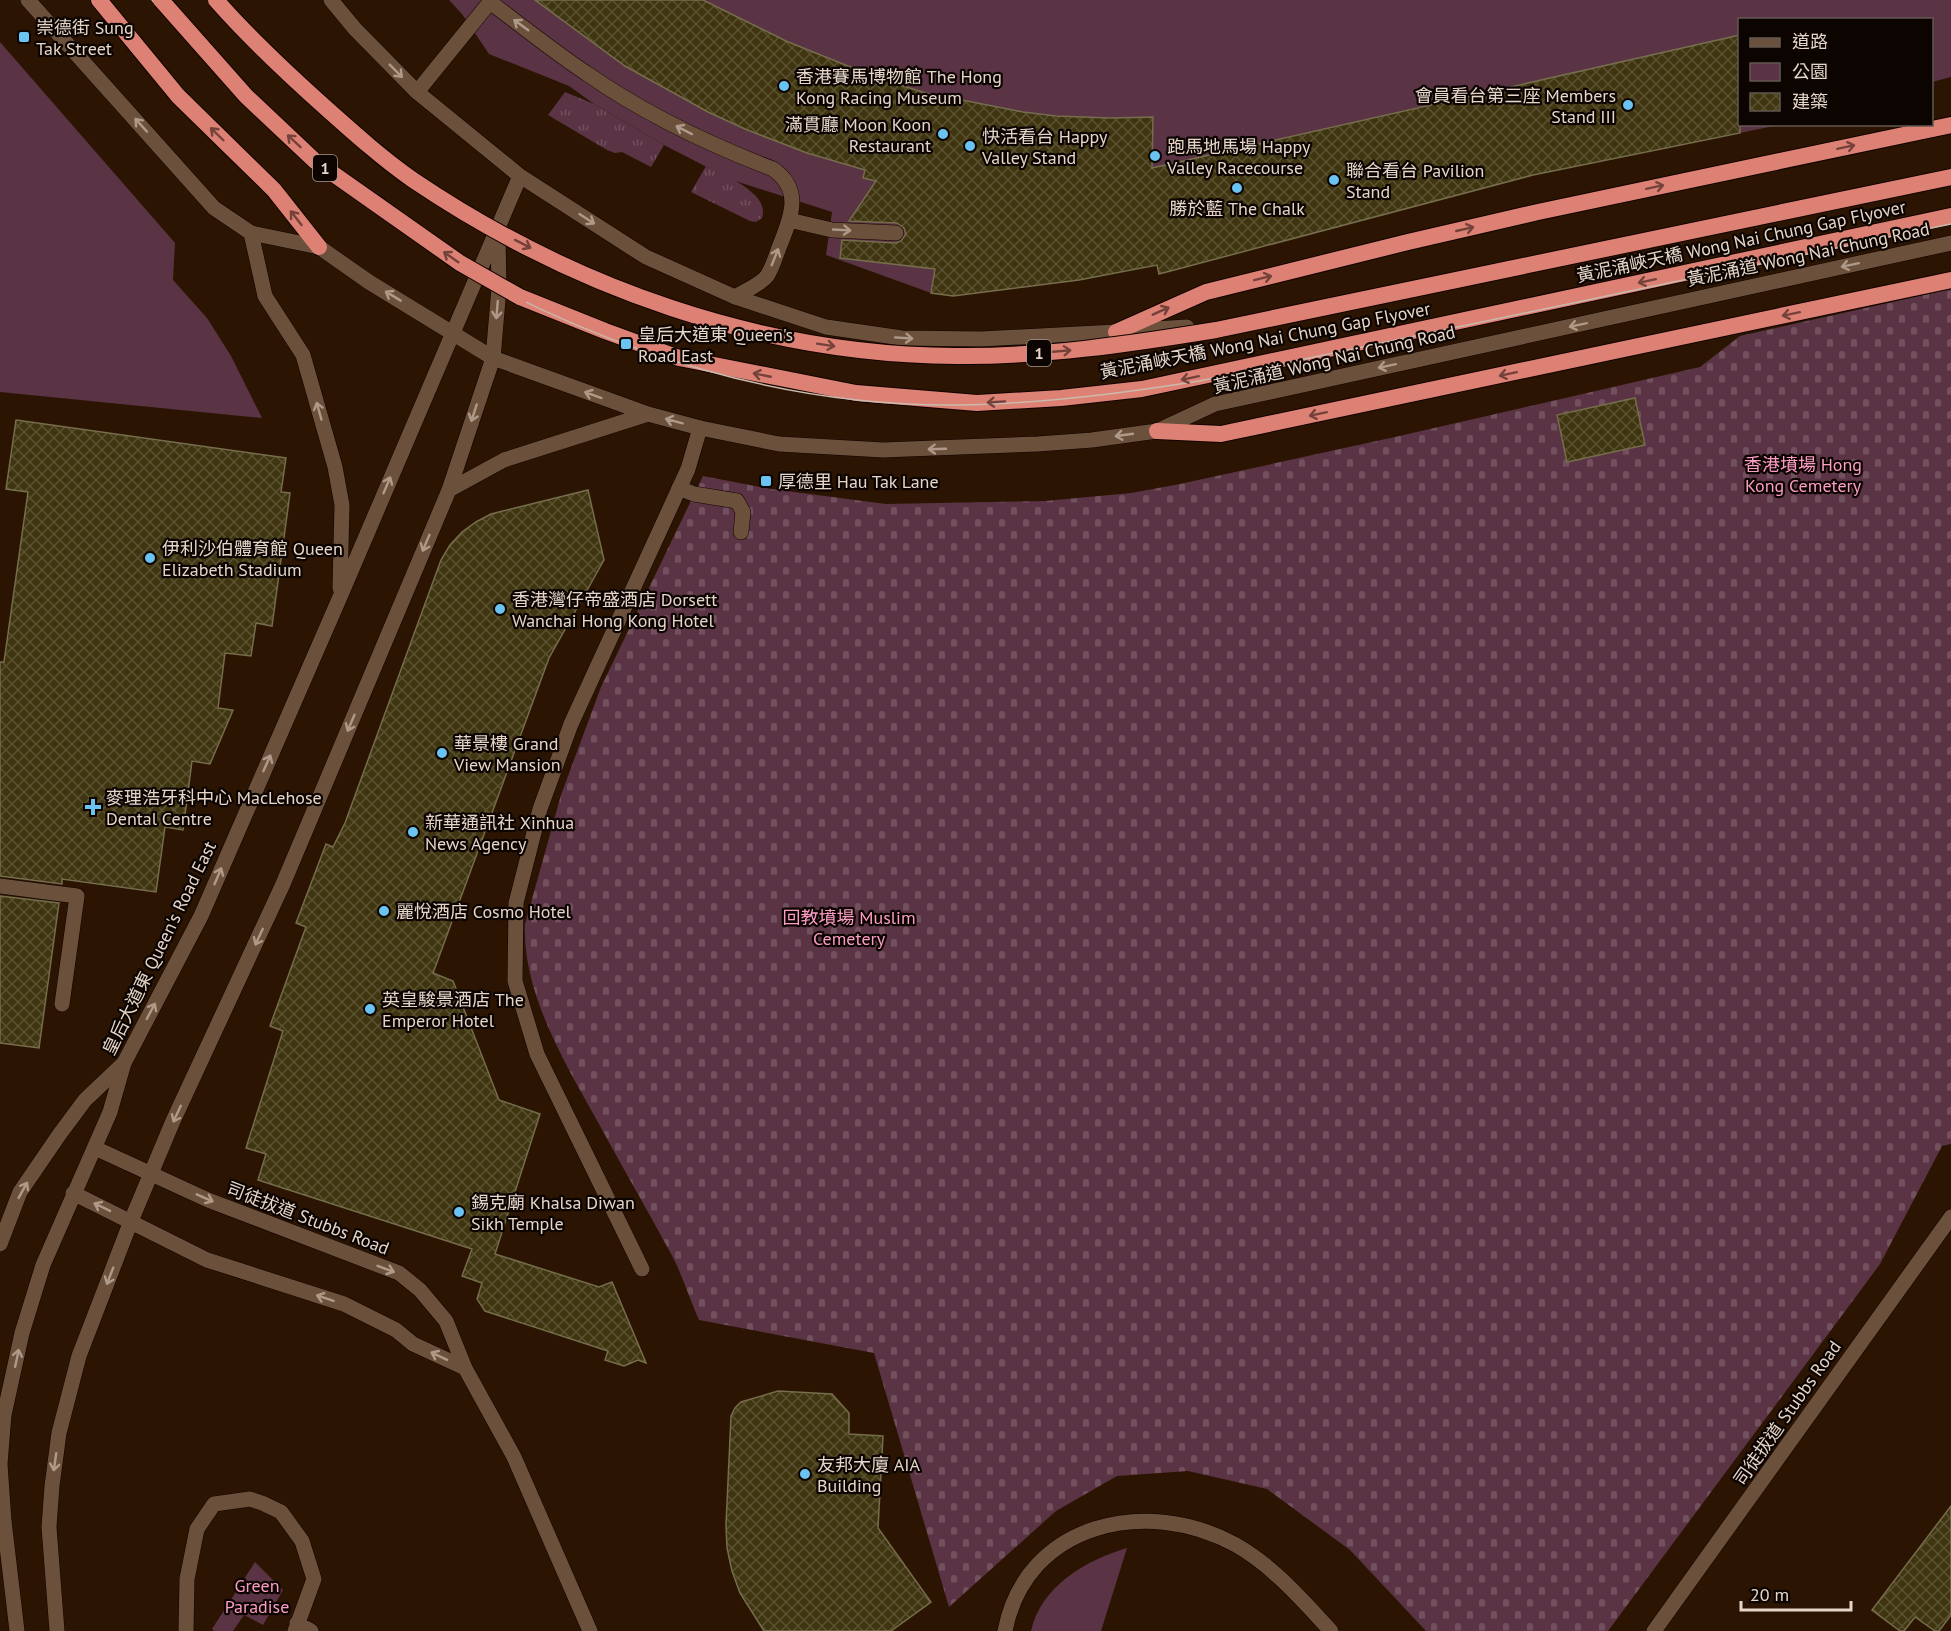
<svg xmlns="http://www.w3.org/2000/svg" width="1951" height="1631" viewBox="0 0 1951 1631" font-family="'PT Sans','Noto Sans TC',sans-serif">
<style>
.grass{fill:url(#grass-tufts)}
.cemetery{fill:url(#cemetery-stones)}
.green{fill:#5a3344}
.building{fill:url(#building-cross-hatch);stroke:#756d4c;stroke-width:1.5}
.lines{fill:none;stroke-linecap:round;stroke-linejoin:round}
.service-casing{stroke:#120200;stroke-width:16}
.minor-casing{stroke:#120200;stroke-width:16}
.tertiary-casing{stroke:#120200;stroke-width:16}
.secondary-casing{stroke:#120200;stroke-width:16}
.trunk-casing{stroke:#120200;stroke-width:18}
.service{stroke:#6b513b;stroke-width:15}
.minor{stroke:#6b513b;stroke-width:15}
.tertiary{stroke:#6b513b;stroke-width:15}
.secondary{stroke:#6b513b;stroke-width:15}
.trunk{stroke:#dc8174;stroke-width:16}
.tram{stroke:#cabaad;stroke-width:1.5}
.trunk-bridge-casing{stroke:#120200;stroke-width:18;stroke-linecap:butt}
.trunk-bridge{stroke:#dc8174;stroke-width:16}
.oneway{stroke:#af9a8a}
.oneway2{stroke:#74423a}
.poi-dot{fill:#6ac3f1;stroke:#0c0401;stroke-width:2}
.labels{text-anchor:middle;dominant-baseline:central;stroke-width:4.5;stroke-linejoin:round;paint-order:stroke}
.shield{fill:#0c0401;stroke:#a5978e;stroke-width:1.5}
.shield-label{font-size:16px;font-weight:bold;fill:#e6d6ca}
.poi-label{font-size:18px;fill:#e6d6ca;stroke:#0c0401;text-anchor:start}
.street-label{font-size:18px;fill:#e6d6ca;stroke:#0c0401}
.park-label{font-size:18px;fill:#fc9dc6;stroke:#0c0401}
</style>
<defs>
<pattern id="grass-tufts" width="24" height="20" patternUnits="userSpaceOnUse" patternTransform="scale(1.5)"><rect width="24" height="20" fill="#5a3344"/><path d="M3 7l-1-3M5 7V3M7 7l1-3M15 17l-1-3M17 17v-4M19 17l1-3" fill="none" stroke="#72505e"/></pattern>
<pattern id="cemetery-stones" width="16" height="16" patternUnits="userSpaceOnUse" patternTransform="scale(1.5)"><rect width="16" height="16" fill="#5a3344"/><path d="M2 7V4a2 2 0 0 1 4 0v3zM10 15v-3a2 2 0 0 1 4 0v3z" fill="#72505e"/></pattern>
<pattern id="building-cross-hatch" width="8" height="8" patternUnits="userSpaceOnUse" patternTransform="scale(1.5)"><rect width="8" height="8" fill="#3f3510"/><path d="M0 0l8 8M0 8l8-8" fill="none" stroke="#5b5231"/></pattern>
</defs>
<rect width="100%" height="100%" fill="#2b1502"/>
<!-- grass -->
<path class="grass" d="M565,92L594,104L664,145L651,167L622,152L615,153L607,150L548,115Z
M706,166C723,175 771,193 762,218L756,222L750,221L691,192Z"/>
<!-- cemetery -->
<path class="cemetery" d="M1951,289V1144L1942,1146L1880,1264L1608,1631H1426L1350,1550L1267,1489L1188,1471L1117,1476L1056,1511L949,1607L874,1353L699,1320C689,1298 682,1273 670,1252C647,1209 622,1167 599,1124C566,1065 522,993 525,924L561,795L601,687L703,476L771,489L886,504L1045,501L1131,493L1180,484L1395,437L1700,367L1740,336Z"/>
<!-- green -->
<path class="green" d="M449,0H1951V77L1932,82V20H1740V124L1779,125L1533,175L1157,265L1079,280L953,296L931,293L826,255L832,212L732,180L664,145L594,104L569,86L489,54L462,14Z
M0,42L175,243L173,280L207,318L231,356L262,418L0,392Z
M1127,1548L1101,1631H1031C1041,1586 1086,1560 1127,1548Z
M255,1562L283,1590L263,1625L244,1615L233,1631H214L212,1629Z"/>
<!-- building -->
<path class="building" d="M535,0H703L786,41L880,79L926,93L1023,112L1056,116L1110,118L1153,117L1152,168L1740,35V133L1533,175L1159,274L1157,265L1079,280L953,296L931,293L935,269L840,258L842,240L896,243L901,241L906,234L904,228L897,223L849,221L876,181L863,178L865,170L807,153L745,129L708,112L625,66Z
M1635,398L1645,445L1567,462L1557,415Z
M16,420L286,458L281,492L290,493L272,626L256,623L251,656L225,653L218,708L233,710L210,764L192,761L183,830L165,827L156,892L62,879V884L0,876V662H4L28,492L6,489Z
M588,490L604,560L549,658L433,973L453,981L499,1100L540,1114L495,1254L599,1287L612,1282L646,1363L638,1360L624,1366L605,1360L608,1351L485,1311L477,1299L482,1283L462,1276L472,1249L258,1180L266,1154L246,1148L283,1031L270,1026L306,927L296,923L326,844L333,847L345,823L441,560L450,545L462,532L476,522L491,514Z
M0,896L59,903L39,1048L0,1043Z
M778,1391L832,1394L849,1413V1434L883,1436L878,1528L931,1602L891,1631H764L740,1593L732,1571L727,1548L726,1525L731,1416L735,1408L741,1402Z
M1951,1506V1615L1939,1631H1935L1915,1617L1904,1631H1900L1872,1610Z"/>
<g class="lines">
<defs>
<path id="service" d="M417,92L490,2C522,26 553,51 586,73C643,113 708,144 773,169C803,190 791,217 780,245C776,255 773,267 767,276C760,285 744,291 735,297
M789,220L832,230L896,233
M679,488L694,494L737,501L743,512L741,532
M0,886L77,896L62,1004
M0,1244L20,1192L59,1135L85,1100L124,1063
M297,1623L311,1631
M186,1631L187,1579L197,1529L214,1504L250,1499L262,1503L281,1512L302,1541L314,1579L295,1631"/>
<path id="minor" d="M642,1269L537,1054L515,981L516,903L540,809L571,724L688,469L700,428"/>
<path id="tertiary" d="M1121,331L1187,327
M1157,431L1215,404L1951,243"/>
<path id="secondary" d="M28,0L214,208L251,233L319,247L369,282L493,358L648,414L700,428L779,444L883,450L1038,444L1092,440L1157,431
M331,0L355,29L417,92L520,176L646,257L735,297L826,327L902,338L981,339L1116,332
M251,233L265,296L303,355L335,467L342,505L340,588
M449,490L504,460L648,414
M95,1148L208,1200L399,1273L420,1290L446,1321L465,1368L514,1457L590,1631
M73,1193L207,1260L344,1304L396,1330L413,1344L465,1368
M17,1631L4,1521L0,1464L4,1415L22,1333L43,1265L110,1112L124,1063L201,916L340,597L520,176
M57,1631L49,1527L52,1486L59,1433L79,1356L131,1221L173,1121L283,884L449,490L493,358L499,288L498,236
M1005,1631C1026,1522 1148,1496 1236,1545C1273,1566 1302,1600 1331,1631
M1654,1631L1951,1217"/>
<path id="trunk" d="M99,0L178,96L274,190L319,247
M520,297L605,331L679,358L856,393L977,403L1061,398L1142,389L1951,216
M1116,332L1206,292L1408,242L1538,212L1951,125
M1157,431L1221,434L1951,280"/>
</defs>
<!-- service casing -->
<use href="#service" class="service-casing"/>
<!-- minor casing -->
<use href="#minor" class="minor-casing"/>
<!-- tertiary casing -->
<use href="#tertiary" class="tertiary-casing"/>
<!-- secondary casing -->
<use href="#secondary" class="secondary-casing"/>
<!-- trunk casing -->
<use href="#trunk" class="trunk-casing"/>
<!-- service -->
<use href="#service" class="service"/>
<!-- minor -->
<use href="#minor" class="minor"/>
<!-- tertiary -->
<use href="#tertiary" class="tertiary"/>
<!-- secondary -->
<use href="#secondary" class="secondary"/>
<!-- trunk -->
<use href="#trunk" class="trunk"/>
<!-- tram -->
<path class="tram" d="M152,0C216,74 285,147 364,205C532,327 748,407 958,405C1039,404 1119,394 1199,381L1951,224"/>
<defs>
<path id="trunk-bridge" d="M161,0L246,96L315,161L460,263L520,297
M216,0C250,39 289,75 327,109C355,134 383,159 413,180C573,288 762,355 956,356C1043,357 1130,344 1216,330L1951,177"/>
</defs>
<!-- trunk-bridge casing -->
<use href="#trunk-bridge" class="trunk-bridge-casing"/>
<!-- trunk-bridge -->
<use href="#trunk-bridge" class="trunk-bridge"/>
</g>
<!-- one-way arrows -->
<defs><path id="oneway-shaft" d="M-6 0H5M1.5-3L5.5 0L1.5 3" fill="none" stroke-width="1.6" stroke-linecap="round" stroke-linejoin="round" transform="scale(1.5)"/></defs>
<g class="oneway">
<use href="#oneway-shaft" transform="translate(521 25) rotate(-144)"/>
<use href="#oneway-shaft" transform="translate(396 71) rotate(45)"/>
<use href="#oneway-shaft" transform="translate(141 125) rotate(-132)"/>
<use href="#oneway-shaft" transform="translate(684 130) rotate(-153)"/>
<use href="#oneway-shaft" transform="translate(587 219) rotate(33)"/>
<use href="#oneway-shaft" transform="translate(842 230) rotate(3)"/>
<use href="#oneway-shaft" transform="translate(775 257) rotate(-68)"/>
<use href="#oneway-shaft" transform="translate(1850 265) rotate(168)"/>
<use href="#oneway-shaft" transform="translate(393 296) rotate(-149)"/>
<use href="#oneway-shaft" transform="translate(497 310) rotate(95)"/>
<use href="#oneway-shaft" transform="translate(1578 325) rotate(168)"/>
<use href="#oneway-shaft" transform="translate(904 338) rotate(4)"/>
<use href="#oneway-shaft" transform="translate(1387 366) rotate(168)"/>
<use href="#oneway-shaft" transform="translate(593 395) rotate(-160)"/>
<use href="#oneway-shaft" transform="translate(319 411) rotate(-106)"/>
<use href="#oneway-shaft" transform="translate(474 413) rotate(108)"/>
<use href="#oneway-shaft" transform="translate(674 421) rotate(-165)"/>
<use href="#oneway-shaft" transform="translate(1124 435) rotate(172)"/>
<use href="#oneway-shaft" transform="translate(937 449) rotate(178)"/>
<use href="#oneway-shaft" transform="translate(387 485) rotate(-67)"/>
<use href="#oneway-shaft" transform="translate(426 543) rotate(113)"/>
<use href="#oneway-shaft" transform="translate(351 723) rotate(113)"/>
<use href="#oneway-shaft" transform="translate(267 763) rotate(-66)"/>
<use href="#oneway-shaft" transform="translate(218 876) rotate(-67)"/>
<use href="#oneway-shaft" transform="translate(259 937) rotate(115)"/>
<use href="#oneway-shaft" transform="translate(151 1011) rotate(-62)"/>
<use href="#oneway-shaft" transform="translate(177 1114) rotate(115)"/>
<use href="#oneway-shaft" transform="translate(23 1190) rotate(-61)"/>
<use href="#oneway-shaft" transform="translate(205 1198) rotate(24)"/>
<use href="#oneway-shaft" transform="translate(102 1207) rotate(-154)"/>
<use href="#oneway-shaft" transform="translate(386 1269) rotate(21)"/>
<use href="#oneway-shaft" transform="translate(110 1276) rotate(111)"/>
<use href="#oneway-shaft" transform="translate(325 1298) rotate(-162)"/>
<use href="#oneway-shaft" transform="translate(439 1356) rotate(-155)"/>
<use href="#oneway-shaft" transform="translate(17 1358) rotate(-78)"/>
<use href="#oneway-shaft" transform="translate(55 1462) rotate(98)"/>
</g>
<g class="oneway2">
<use href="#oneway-shaft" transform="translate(217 134) rotate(-136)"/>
<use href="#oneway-shaft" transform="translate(294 141) rotate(-137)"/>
<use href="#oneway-shaft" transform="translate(1846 147) rotate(-12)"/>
<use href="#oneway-shaft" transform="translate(1655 187) rotate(-12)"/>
<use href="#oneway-shaft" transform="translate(296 218) rotate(-128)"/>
<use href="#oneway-shaft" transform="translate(1465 229) rotate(-13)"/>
<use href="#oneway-shaft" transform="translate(523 244) rotate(27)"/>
<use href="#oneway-shaft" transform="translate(451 257) rotate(-145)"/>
<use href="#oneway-shaft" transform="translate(1263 278) rotate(-14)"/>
<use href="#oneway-shaft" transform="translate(1647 281) rotate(168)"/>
<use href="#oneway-shaft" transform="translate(1161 311) rotate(-24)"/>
<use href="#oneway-shaft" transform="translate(1791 314) rotate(168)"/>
<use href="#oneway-shaft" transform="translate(826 345) rotate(9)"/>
<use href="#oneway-shaft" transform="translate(1062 351) rotate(-5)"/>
<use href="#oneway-shaft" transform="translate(1508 374) rotate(168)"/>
<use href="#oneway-shaft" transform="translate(762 375) rotate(-169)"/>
<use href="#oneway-shaft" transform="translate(1190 378) rotate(168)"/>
<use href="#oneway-shaft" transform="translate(996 402) rotate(176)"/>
<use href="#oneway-shaft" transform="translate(1318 414) rotate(168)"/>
</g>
<!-- markers -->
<g class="poi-dot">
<rect x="18" y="31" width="12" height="12" rx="3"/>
<circle cx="784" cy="86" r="6"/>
<circle cx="1628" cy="105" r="6"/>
<circle cx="943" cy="134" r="6"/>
<circle cx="970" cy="146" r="6"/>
<circle cx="1155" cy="156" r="6"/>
<circle cx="1334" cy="180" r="6"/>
<circle cx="1237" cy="188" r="6"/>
<rect x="620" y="338" width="12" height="12" rx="3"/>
<rect x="760" y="475" width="12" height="12" rx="3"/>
<circle cx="150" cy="558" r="6"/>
<circle cx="500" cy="609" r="6"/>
<circle cx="442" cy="753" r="6"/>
<path d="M90 798h6v6h6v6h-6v6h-6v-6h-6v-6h6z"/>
<circle cx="413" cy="832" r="6"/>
<circle cx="384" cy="911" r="6"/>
<circle cx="370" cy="1009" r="6"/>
<circle cx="459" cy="1212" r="6"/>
<circle cx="805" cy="1474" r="6"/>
</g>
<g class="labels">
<!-- shield labels -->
<g class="shield">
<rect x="313" y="155" width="24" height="26" rx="4.5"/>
<rect x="1027" y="340" width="24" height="26" rx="4.5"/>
</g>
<g class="shield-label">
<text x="325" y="168">1</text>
<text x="1039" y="353">1</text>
</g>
<!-- poi labels -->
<g class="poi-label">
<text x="36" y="27">崇德街 Sung<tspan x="36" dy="21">Tak Street</tspan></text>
<text x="796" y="76">香港賽馬博物館 The Hong<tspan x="796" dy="21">Kong Racing Museum</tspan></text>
<text x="1616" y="95" text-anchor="end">會員看台第三座 Members<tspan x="1616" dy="21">Stand III</tspan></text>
<text x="931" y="124" text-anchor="end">滿貫廳 Moon Koon<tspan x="931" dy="21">Restaurant</tspan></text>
<text x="982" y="136">快活看台 Happy<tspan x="982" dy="21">Valley Stand</tspan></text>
<text x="1167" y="146">跑馬地馬場 Happy<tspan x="1167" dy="21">Valley Racecourse</tspan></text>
<text x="1346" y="170">聯合看台 Pavilion<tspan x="1346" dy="21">Stand</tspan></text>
<text x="1237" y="208" text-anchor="middle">勝於藍 The Chalk</text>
<text x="638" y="334">皇后大道東 Queen's<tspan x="638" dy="21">Road East</tspan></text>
<text x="778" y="481">厚德里 Hau Tak Lane</text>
<text x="162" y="548">伊利沙伯體育館 Queen<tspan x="162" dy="21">Elizabeth Stadium</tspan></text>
<text x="512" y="599">香港灣仔帝盛酒店 Dorsett<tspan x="512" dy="21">Wanchai Hong Kong Hotel</tspan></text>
<text x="454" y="743">華景樓 Grand<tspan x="454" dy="21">View Mansion</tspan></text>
<text x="106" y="797">麥理浩牙科中心 MacLehose<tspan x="106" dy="21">Dental Centre</tspan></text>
<text x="425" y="822">新華通訊社 Xinhua<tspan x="425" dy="21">News Agency</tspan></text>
<text x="396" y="911">麗悅酒店 Cosmo Hotel</text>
<text x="382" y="999">英皇駿景酒店 The<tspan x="382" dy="21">Emperor Hotel</tspan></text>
<text x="471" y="1202">錫克廟 Khalsa Diwan<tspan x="471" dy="21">Sikh Temple</tspan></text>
<text x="817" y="1464">友邦大廈 AIA<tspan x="817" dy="21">Building</tspan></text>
</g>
<!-- street labels -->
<g class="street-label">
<text transform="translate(1741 241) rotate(-12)">黃泥涌峽天橋 Wong Nai Chung Gap Flyover</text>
<text transform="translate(1808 254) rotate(-12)">黃泥涌道 Wong Nai Chung Road</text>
<text transform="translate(1265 340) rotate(-11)">黃泥涌峽天橋 Wong Nai Chung Gap Flyover</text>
<text transform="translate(1334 359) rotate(-13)">黃泥涌道 Wong Nai Chung Road</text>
<text transform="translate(159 948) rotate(-64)">皇后大道東 Queen's Road East</text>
<text transform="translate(308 1218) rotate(21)">司徒拔道 Stubbs Road</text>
<text transform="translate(1787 1413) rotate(-55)">司徒拔道 Stubbs Road</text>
</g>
<!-- park labels -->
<g class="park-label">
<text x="1803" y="464">香港墳場 Hong<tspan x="1803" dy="21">Kong Cemetery</tspan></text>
<text x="849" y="917">回教墳場 Muslim<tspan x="849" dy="21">Cemetery</tspan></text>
<text x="257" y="1585">Green<tspan x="257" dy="21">Paradise</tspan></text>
</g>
</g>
<!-- legend -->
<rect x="1738" y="18" width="195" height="108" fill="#0c0401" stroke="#635851" stroke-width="1.5"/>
<rect x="1750" y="38" width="30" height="9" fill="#6b513b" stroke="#635851" stroke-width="1.5"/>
<text x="1792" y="48" font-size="18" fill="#e6d6ca">道路</text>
<rect x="1750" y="63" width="30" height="18" fill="#5a3344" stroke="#635851" stroke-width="1.5"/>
<text x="1792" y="78" font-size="18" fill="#e6d6ca">公園</text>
<rect x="1750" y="93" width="30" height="18" fill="url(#building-cross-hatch)" stroke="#635851" stroke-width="1.5"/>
<text x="1792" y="108" font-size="18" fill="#e6d6ca">建築</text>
<!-- scale -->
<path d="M1741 1601v9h110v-9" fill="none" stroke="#e6d6ca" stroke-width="3"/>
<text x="1750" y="1601" font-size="18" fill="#e6d6ca" stroke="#0c0401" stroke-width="4.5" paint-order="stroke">20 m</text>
</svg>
